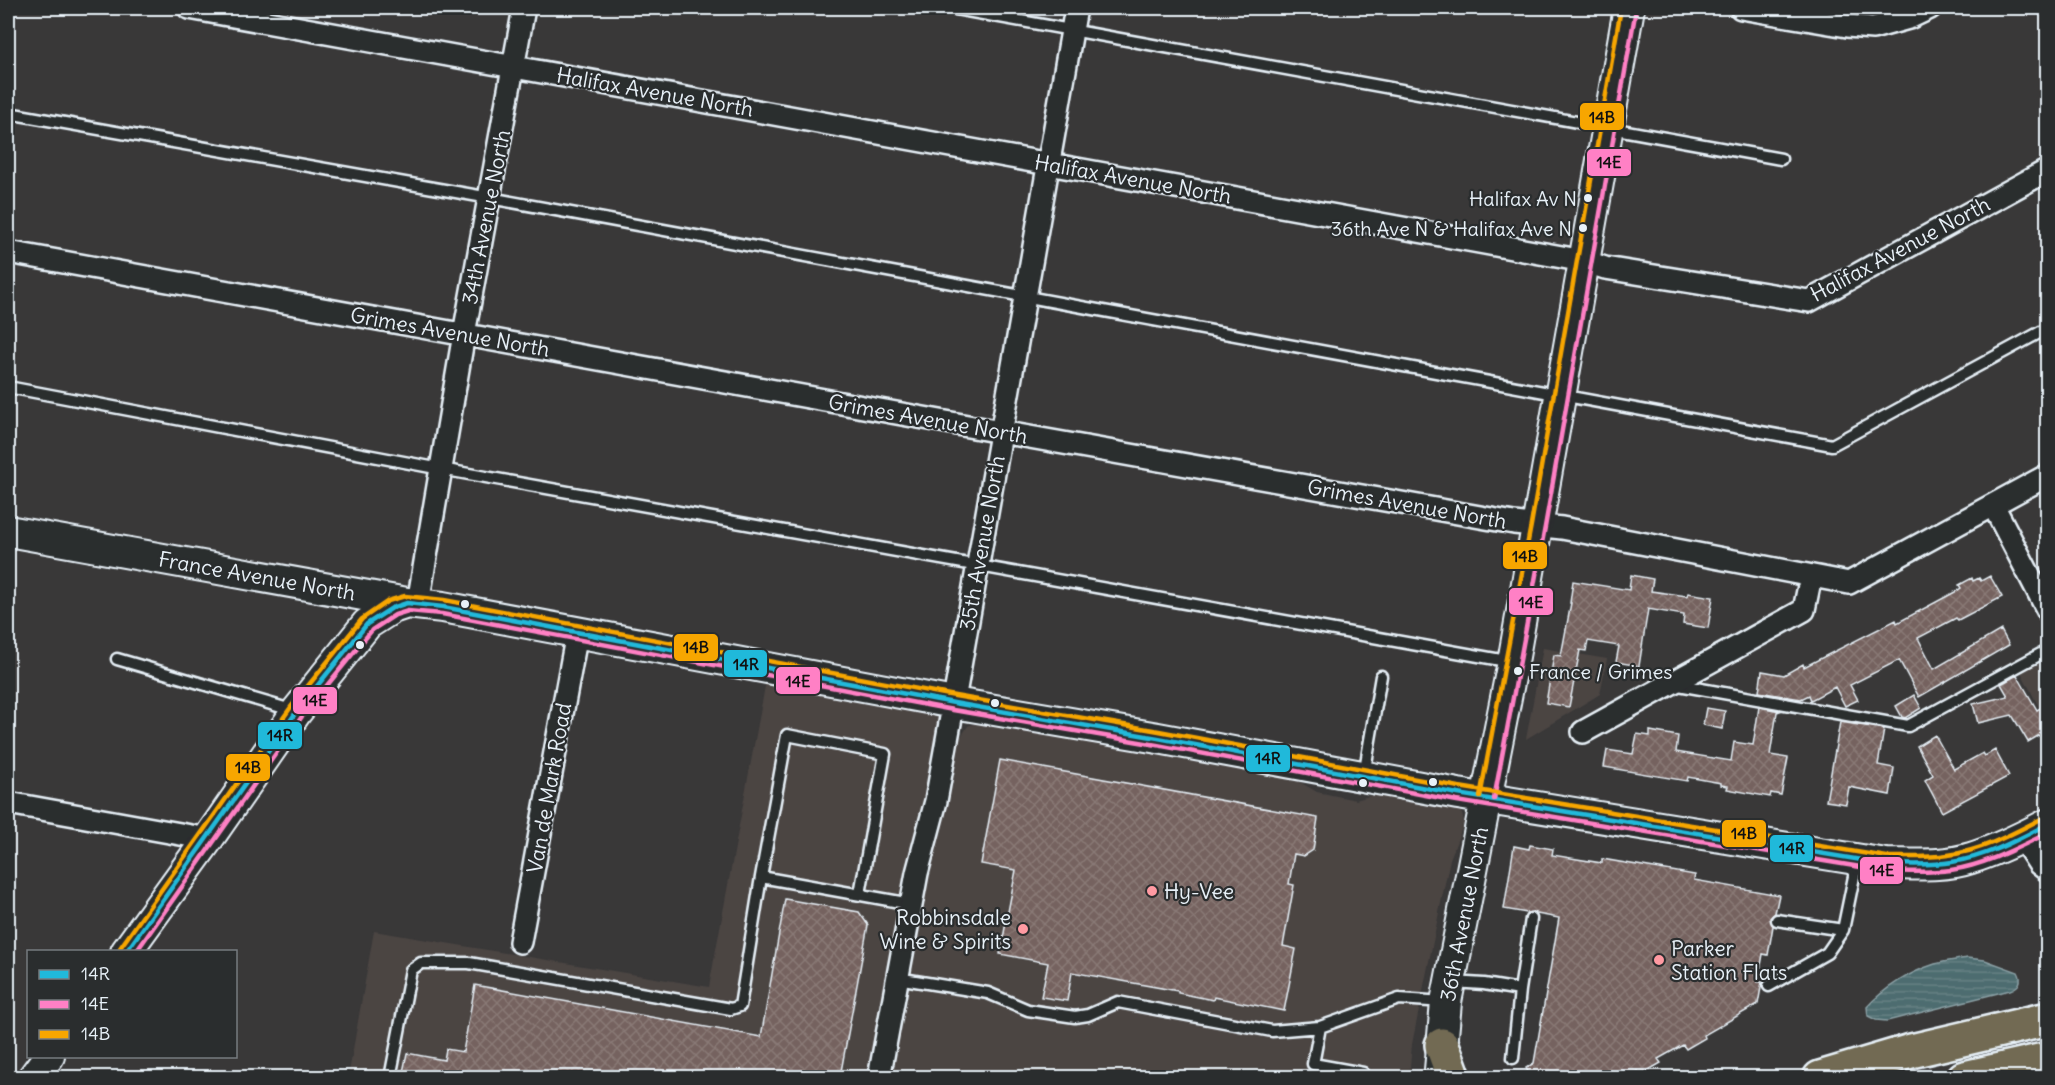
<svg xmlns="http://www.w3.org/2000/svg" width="2055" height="1085" viewBox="0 0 2055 1085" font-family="Delius,sans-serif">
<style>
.built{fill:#4b4543}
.forest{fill:url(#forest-crowns);stroke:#a6aea5;stroke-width:1.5}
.water{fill:url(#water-rules);stroke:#8ba1a6;stroke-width:1.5}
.building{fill:url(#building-cross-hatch);stroke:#e8f1f8;stroke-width:1.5}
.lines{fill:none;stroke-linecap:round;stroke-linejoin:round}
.lane-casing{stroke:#e8f1f8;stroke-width:15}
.street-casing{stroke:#e8f1f8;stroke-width:26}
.secondary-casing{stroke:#e8f1f8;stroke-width:34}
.primary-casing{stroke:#e8f1f8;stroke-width:38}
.lane{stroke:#2a2d2e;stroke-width:10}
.street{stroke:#2a2d2e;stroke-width:21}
.secondary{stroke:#2a2d2e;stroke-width:30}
.primary{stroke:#726b52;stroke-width:33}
.bus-1-casing{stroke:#2a2d2e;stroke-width:9}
.bus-2-casing{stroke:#2a2d2e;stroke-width:9}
.bus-3-casing{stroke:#2a2d2e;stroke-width:9}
.bus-1{stroke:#20b9da;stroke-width:4.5}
.bus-2{stroke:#ff80c5;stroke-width:4.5}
.bus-3{stroke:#f7a600;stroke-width:4.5}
.bus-dot{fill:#e8f1f8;stroke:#2a2d2e;stroke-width:2}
.poi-dot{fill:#ff9aa2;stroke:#2a2d2e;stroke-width:2}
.labels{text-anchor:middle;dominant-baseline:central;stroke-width:4.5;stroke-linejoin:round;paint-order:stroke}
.bus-label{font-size:20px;fill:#e8f1f8;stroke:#2a2d2e;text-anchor:end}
.street-label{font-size:21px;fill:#e8f1f8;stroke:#2a2d2e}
.poi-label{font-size:21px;fill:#e8f1f8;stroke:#2a2d2e;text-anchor:start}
.line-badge{stroke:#2a2d2e;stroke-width:2}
.pale-badge-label{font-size:16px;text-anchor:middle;font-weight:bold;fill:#111}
</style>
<defs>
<pattern id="forest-crowns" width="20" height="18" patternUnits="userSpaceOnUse" patternTransform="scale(1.5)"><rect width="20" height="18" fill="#646c52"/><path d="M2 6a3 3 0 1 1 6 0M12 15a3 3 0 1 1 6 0" fill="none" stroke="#7a816c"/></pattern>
<pattern id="water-rules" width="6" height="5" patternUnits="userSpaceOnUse" patternTransform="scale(1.5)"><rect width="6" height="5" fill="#4d6c6f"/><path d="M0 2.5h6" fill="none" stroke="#678184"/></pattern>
<pattern id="building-cross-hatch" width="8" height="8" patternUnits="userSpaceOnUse" patternTransform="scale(1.5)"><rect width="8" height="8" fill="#75625e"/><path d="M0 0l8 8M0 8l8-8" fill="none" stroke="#897976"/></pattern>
</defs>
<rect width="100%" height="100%" fill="#393838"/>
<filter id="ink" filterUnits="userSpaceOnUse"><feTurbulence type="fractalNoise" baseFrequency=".0167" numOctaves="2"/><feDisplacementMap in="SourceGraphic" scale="12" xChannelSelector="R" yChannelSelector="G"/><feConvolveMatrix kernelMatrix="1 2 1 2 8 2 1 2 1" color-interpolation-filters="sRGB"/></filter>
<g filter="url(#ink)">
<!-- built -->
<path class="built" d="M1543,648L1607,659L1600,694L1526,739Z
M2047,650V723L2018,666Z
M766,681L936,714L939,717L919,822L905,870L867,1077L348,1078L374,931L709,987Z
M977,723L996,725L1298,781L1317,792L1356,800L1379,793L1458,809L1462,814L1464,823L1450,859L1412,1044L1409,1077L892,1078L928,877L949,800L960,738L968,726Z"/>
<!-- forest -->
<path class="forest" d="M1804,8H1911L1898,14L1890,12L1876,16L1840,11L1835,17Z"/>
<!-- water -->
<path class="water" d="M1967,958L1985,960L2018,972C2023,981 2019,987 2010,990L1887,1021L1876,1020L1868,1016L1867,1007C1884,988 1910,972 1935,964C1945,961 1957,960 1967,958Z"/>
<!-- building -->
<path class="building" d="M1631,575L1653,579L1651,591L1687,596L1688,593L1713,597L1708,628L1683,624L1684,615L1648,609L1639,666L1616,662L1619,646L1588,641L1586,651L1580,650L1569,707L1546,703L1554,655L1561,656L1571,603H1570L1573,581L1629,590Z
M1990,576L2002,597L1958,620L1956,618L1918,638L1934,669L2001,630L2009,645L1919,697L1899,660L1850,685L1858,700L1845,706L1835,687L1811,700L1809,695L1801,699L1759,692L1762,671L1784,675L1803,664L1804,667L1896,620L1897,623L1955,592L1961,588L1959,585L1972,578L1973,581L1979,578L1981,581Z
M2017,675L2037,710L2048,704V730L2028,742L2012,715L1978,723L1973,704L2008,696L2001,684Z
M1914,695L1921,708L1905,718L1902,717L1896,706Z
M1759,707L1780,711L1777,712L1770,755L1788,758L1781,795L1771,793L1770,797L1727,789L1728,786L1721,785V783L1688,777L1687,781L1604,767L1607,750L1633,754L1637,734L1650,736V731L1678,736L1676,752L1731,761L1734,742L1753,745Z
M1706,708L1725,711L1722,729L1703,725Z
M1840,722L1884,729L1878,765L1894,768L1890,795L1849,787L1846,804L1826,801Z
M1935,735L1954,769L1983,753L1985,756L1995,750L2009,776L1942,812L1925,780L1933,775L1917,746Z
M1000,760L1318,818L1313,850L1304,856L1294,854L1289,884L1294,885L1283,946L1296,949L1284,1011L1214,997L1213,1000L1178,993V991L1072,972L1067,1001L1041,997L1048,963L1000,954L1016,870L981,864Z
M1530,845L1553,849L1552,855L1602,863V859L1695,875L1694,880L1779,895L1775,913L1770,918L1773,926L1768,955L1763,954L1758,982H1762L1758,1004L1704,1035L1705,1038L1686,1049L1683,1045L1658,1059L1661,1063L1640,1075L1638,1071L1626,1077H1531L1526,1068L1534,1063L1559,918L1537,914L1533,912L1527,913L1504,909L1514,846L1529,849Z
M785,899L859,912L868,925L840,1077H402L407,1053L444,1060L446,1049L463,1052L475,985L761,1037Z"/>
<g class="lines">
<defs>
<path id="lane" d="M950,8L1781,159
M8,113L490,198L1832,445L2048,328
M8,387L441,469L1512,662
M117,659L295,711
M1673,684L1908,726L2048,650
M1364,775L1381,676
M761,877L787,735L885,754L860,894
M1777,920L1843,930L1857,862
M897,978L988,993L1028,1010L1075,1017L1088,1015L1118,1002L1272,1031L1320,1027L1399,999L1445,1002
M1452,982L1484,984L1520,990
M1769,986L1827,953L1843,930
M1320,1027L1313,1064L1363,1073L1362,1078
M1513,1058L1520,990L1531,919
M390,1078L411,970L421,963H469L731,1009L740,1006L761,877L911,904"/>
<path id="street" d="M189,8L1584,261L1605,268L1809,301L2048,170
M1741,8L1847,26L1873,28L1909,18L1930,8
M8,252L1001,432L1514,523L1562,528L1849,583L2048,475
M1993,505L2048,611
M418,603L464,334L524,8
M1583,732L1804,610L1811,576
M8,803L208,839
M2022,838L2039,864L2048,871
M520,942L577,633
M879,1078L917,873L936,801L950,723L1076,8"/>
<path id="secondary" d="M8,531L407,603L443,607L954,703L1158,738L1458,794L1886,864C1914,864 1944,867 1971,858C1997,850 2023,837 2048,824
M126,952L208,839L297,711L367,624L392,608L407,603
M1440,1070L1446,1002L1513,662L1629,8
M33,1078L49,1056"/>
<path id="primary" d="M1442,1045L1454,1078
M1820,1078L1911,1051L2048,1019
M1964,1078L2048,1059"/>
</defs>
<!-- lane casing -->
<use href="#lane" class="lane-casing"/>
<!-- street casing -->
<use href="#street" class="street-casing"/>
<!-- secondary casing -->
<use href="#secondary" class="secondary-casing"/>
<!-- primary casing -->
<use href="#primary" class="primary-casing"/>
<!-- lane -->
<use href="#lane" class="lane"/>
<!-- street -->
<use href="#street" class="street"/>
<!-- secondary -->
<use href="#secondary" class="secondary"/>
<!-- primary -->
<use href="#primary" class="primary"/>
<defs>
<path id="bus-1" d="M126,952L297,711L367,624L392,608L407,603L443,607L954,703L1158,738L1458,794L1886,864C1908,864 1930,866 1952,862C1986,857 2017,840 2048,824"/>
<path id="bus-2" d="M1494,799L1545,527L1636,9
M136,952L303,715L372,630L395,615L408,611L442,614L953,710L1157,745L1457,801L1885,871C1907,872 1929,873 1951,870C1985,865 2017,848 2048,833"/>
<path id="bus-3" d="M1480,797L1531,525L1621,8
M120,948L291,707L362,619L388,601L405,596L444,600L955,696L1159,731L1459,787L1887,857C1907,857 1928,858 1948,855C1982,851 2014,833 2045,817"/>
</defs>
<!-- bus-1 casing -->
<use href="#bus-1" class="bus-1-casing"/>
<!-- bus-2 casing -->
<use href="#bus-2" class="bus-2-casing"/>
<!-- bus-3 casing -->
<use href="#bus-3" class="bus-3-casing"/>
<!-- bus-1 -->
<use href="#bus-1" class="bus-1"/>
<!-- bus-2 -->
<use href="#bus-2" class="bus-2"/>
<!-- bus-3 -->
<use href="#bus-3" class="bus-3"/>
</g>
</g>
<!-- markers -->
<g class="bus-dot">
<circle cx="1588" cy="198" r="5"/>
<circle cx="1583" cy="228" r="5"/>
<circle cx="465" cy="604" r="5"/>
<circle cx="360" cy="645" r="5"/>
<circle cx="1518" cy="671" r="5"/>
<circle cx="995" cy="703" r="5"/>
<circle cx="1433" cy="782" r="5"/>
<circle cx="1363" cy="783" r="5"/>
</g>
<g class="poi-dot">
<circle cx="1152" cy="891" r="6"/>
<circle cx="1023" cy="929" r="6"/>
<circle cx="1659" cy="960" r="6"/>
</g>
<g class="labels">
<!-- bus labels -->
<g class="bus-label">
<text x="1577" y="198">Halifax Av N</text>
<text x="1572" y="228">36th Ave N &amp; Halifax Ave N</text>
<text x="1529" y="671" text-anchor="start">France / Grimes</text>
</g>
<!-- street labels -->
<g class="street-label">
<text transform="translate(655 92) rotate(10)">Halifax Avenue North</text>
<text transform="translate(1133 179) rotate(10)">Halifax Avenue North</text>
<text transform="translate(486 217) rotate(-79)">34th Avenue North</text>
<text transform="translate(1900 249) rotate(-28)">Halifax Avenue North</text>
<text transform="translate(450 332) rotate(10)">Grimes Avenue North</text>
<text transform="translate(928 419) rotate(10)">Grimes Avenue North</text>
<text transform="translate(1407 504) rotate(10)">Grimes Avenue North</text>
<text transform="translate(982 543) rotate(-80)">35th Avenue North</text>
<text transform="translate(257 576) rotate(10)">France Avenue North</text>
<text transform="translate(549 788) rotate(-80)">Van de Mark Road</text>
<text transform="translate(1464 914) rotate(-79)">36th Avenue North</text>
</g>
<!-- poi labels -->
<g class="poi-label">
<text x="1164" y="891">Hy-Vee</text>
<text x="1011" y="917" text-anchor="end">Robbinsdale<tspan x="1011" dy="24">Wine &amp; Spirits</tspan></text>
<text x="1671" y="948">Parker<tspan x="1671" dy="24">Station Flats</tspan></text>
</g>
</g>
<g class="line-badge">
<rect x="1579" y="102" width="46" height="29" rx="6" fill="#f7a600"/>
<rect x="1586" y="148" width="46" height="29" rx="6" fill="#ff80c5"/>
<rect x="1502" y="541" width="46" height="29" rx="6" fill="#f7a600"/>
<rect x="1508" y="587" width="46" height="29" rx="6" fill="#ff80c5"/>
<rect x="673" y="633" width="46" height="29" rx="6" fill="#f7a600"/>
<rect x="723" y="649" width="45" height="29" rx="6" fill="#20b9da"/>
<rect x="775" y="666" width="46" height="29" rx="6" fill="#ff80c5"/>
<rect x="292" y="686" width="46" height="29" rx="6" fill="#ff80c5"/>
<rect x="257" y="721" width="46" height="29" rx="6" fill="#20b9da"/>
<rect x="1245" y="744" width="46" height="29" rx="6" fill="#20b9da"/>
<rect x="225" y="753" width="46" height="29" rx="6" fill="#f7a600"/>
<rect x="1721" y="819" width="46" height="29" rx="6" fill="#f7a600"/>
<rect x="1769" y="834" width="45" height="29" rx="6" fill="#20b9da"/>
<rect x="1859" y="856" width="45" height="29" rx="6" fill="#ff80c5"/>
</g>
<g class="pale-badge-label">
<text x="1602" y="123">14B</text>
<text x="1609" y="168">14E</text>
<text x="1525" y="562">14B</text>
<text x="1531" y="608">14E</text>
<text x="696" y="653">14B</text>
<text x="746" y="670">14R</text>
<text x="798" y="687">14E</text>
<text x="315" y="706">14E</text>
<text x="280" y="741">14R</text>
<text x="1268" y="764">14R</text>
<text x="248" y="773">14B</text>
<text x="1744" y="839">14B</text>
<text x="1792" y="854">14R</text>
<text x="1882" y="876">14E</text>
</g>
<!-- margin -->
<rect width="2055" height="1085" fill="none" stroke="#2a2d2e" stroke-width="30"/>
<rect x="15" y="15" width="2025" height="1055" fill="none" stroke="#e8f1f8" stroke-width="2" filter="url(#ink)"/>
<!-- legend -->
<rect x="27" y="950" width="210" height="108" fill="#2a2d2e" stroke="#767b7f" stroke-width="1.5"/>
<rect x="39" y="970" width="30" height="9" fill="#20b9da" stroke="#767b7f" stroke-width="1.5"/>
<text x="81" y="980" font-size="18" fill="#e8f1f8">14R</text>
<rect x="39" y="1000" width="30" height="9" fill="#ff80c5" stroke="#767b7f" stroke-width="1.5"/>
<text x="81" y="1010" font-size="18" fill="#e8f1f8">14E</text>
<rect x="39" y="1030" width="30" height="9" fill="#f7a600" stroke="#767b7f" stroke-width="1.5"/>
<text x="81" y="1040" font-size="18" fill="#e8f1f8">14B</text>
</svg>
